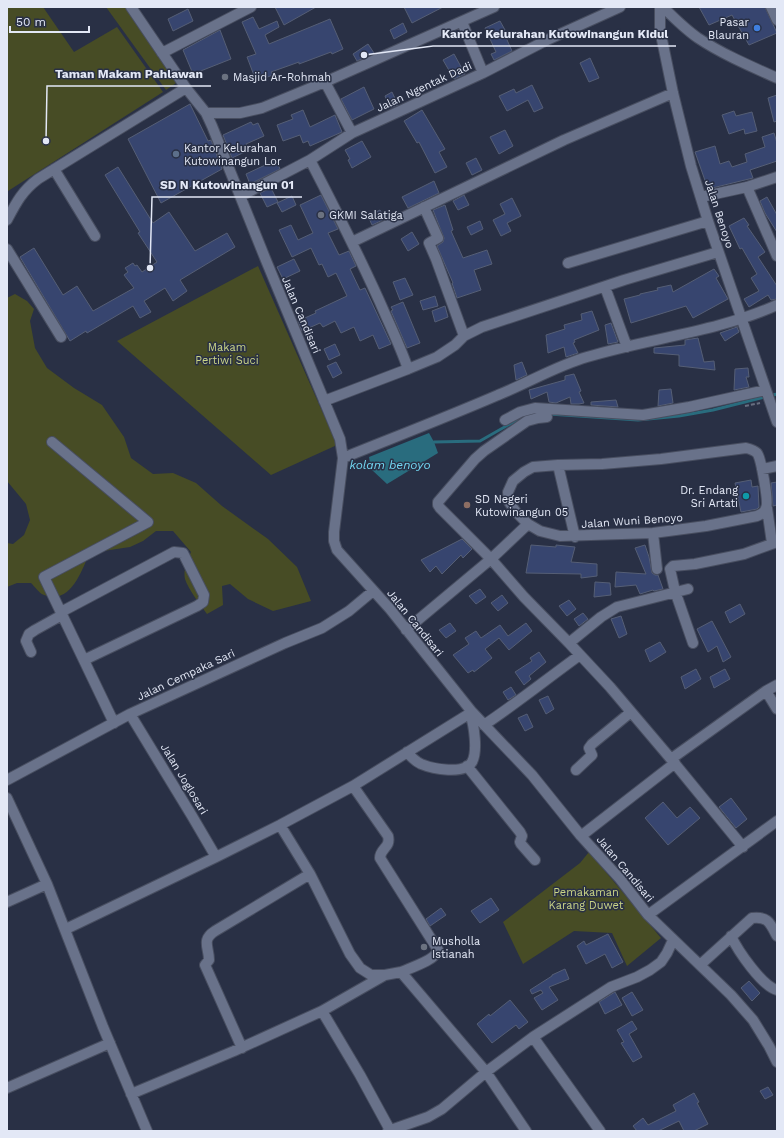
<svg xmlns="http://www.w3.org/2000/svg" width="784" height="1138" viewBox="0 0 784 1138" font-family="'Work Sans',sans-serif">
<style>
.green{fill:#474c25}
.water{fill:#296c7e}
.lines{fill:none;stroke-linecap:round;stroke-linejoin:round}
.stream{stroke:#296c7e;stroke-width:3}
.building{fill:#37456f;stroke:#555e75}
.minor-casing{stroke:#484e60;stroke-width:12}
.path{stroke:#676e80;stroke-width:2;stroke-dasharray:4 2;stroke-linecap:butt}
.minor{stroke:#69728a;stroke-width:10}
.shop-dot{fill:#3f7fe0;stroke:#293045;stroke-width:1.5}
.worship-dot{fill:#6b7280;stroke:#293045;stroke-width:1.5}
.service-dot{fill:#5c6f8a;stroke:#293045;stroke-width:1.5}
.culture-dot{fill:#0f9aa8;stroke:#293045;stroke-width:1.5}
.education-dot{fill:#8d6e63;stroke:#293045;stroke-width:1.5}
.labels{text-anchor:middle;dominant-baseline:central;stroke-width:3;stroke-linejoin:round;paint-order:stroke}
.poi-label{font-size:11px;fill:#e3e8f6;stroke:#293045;text-anchor:start}
.street-label{font-size:11px;fill:#e3e8f6;stroke:#293045}
.park-label{font-size:11px;fill:#cad486;stroke:#293045}
.water-label{font-size:12px;font-style:italic;fill:#72d7f3;stroke:#293045}
.leader{fill:none;stroke:#e3e8f6;stroke-width:1.5}
.callout-dot{fill:#e3e8f6;stroke:#293045;stroke-width:1.5}
.callout-label{font-size:12px;text-anchor:middle;font-weight:bold;fill:#e3e8f6;stroke:#293045;stroke-width:3;stroke-linejoin:round;paint-order:stroke}
</style>
<rect width="100%" height="100%" fill="#293045"/>
<!-- green -->
<path class="green" d="M7,7H43L74,52L117,27L163,92L8,191L7,193Z
M106,7H129L179,81L166,90Z
M258,266L337,445L271,475L117,341Z
M15,294L27,301L34,309L30,321L35,348L47,368L74,388L102,405L124,437L131,458L153,474L173,473L196,483L222,506L268,539L297,567L311,601L273,611L248,599L230,584L222,586L223,605L207,614C201,606 188,589 185,579C183,571 187,560 191,552L173,531H156L143,541L130,547L90,553C81,570 72,605 44,595C40,594 34,586 31,583H17L7,587V543L13,544L24,535L30,520L26,504L7,481V298Z
M589,852L661,938L627,966L612,933L574,931L523,964L503,922L580,863Z"/>
<!-- water -->
<path class="water" d="M429,433L434,442L438,453L387,484L371,469L369,457Z"/>
<g class="lines">
<!-- stream -->
<path class="stream" d="M549,414L638,420L679,416L713,410L777,394
M434,442L480,441L522,417L529,415"/>
</g>
<!-- building -->
<path class="building" d="M275,7H316L284,25Z
M404,7H443L412,23Z
M699,7H765L777,33L749,45L732,15L709,25Z
M188,9L193,21L173,31L168,19Z
M253,17L259,29L277,21L279,27L265,35L269,44L330,19L343,49L332,54L331,52L299,64V62L271,72L273,75L262,79L261,75L255,78L247,57L256,54L242,22Z
M500,21L505,30L503,31L512,51L494,60L491,54L496,52L485,28Z
M403,23L407,32L394,39L390,30Z
M220,30L231,59L193,74L183,50Z
M368,44L374,53L357,61L353,54Z
M454,54L465,74L454,79L443,60Z
M590,58L599,78L589,82L580,63Z
M532,85L543,108L534,112L528,100L507,111L499,96L514,89L516,93Z
M364,87L374,109L352,120L341,99Z
M392,92L398,105L390,108L385,96Z
M777,95V121L774,122L768,98Z
M190,104L208,141L211,140L222,169L161,203L128,139Z
M303,110L310,127L335,115L342,132L310,146L308,141L303,143L300,135L283,141L277,125L293,119L291,115Z
M422,110L445,149L439,152L447,167L435,173L419,142L417,143L404,121Z
M734,111L736,116L752,112L757,131L745,134L744,129L729,134L722,115Z
M251,122L253,125L258,123L264,136L246,144L249,150L232,158L223,135Z
M505,130L513,146L499,154L490,137Z
M774,133L777,143V161L750,170L753,178L708,189L695,152L715,146L720,164L729,161L732,167L747,162L745,154L765,147L762,137Z
M362,141L371,157L352,168L348,160L350,159L345,150Z
M476,158L482,170L472,175L466,163Z
M276,160L280,169L250,184L246,174Z
M118,167L153,223L169,212L195,251L227,233L235,247L180,280L187,291L173,301L165,288L144,301L151,312L140,318L133,306L87,333L86,331L70,341L20,257L34,248L63,295L77,286L93,311L134,288L124,275L128,272L125,268L133,263L135,266L137,265L142,272L157,262L138,233L140,232L105,175Z
M434,181L439,193L408,208L402,197Z
M271,188L278,202L267,207L260,193Z
M321,195L338,229L328,233L339,255L349,251L356,266L350,269L360,290L365,288L391,344L379,349L373,335L360,341L354,327L341,333L335,321L323,327L320,323L302,331L298,321L316,313L315,311L347,296L336,273L328,277L322,264L319,265L311,248L292,257L279,230L291,225L298,240L313,233L300,205Z
M464,195L469,205L458,210L453,201Z
M292,196L296,205L282,212L277,203Z
M767,197L777,215V232L765,213L760,201Z
M512,198L521,216L507,223L511,231L501,236L493,220L505,214L500,204Z
M445,205L453,230L451,231L463,258L487,250L492,264L474,270L481,290L457,298L452,283H453L437,246L443,242L444,238L433,210Z
M380,210L385,219L372,225L368,216Z
M744,218L749,225L747,226L765,252L758,257L777,286V299L771,300L768,295L749,307L744,299L759,291L751,278L757,274L742,248L740,249L729,226Z
M480,221L483,229L471,235L467,227Z
M412,232L419,244L408,251L401,239Z
M294,259L300,271L283,279L277,267Z
M714,269L719,276L716,278L728,299L693,318L686,306L631,323L624,299L640,295V294L658,290L657,288L671,285L673,292Z
M405,278L413,295L400,300L393,282Z
M435,296L438,306L423,310L420,301Z
M403,302L420,343L407,348L391,311L393,310L391,307Z
M445,306L448,317L435,322L432,311Z
M592,311L599,330L574,340L575,342L573,343L578,353L566,357L564,347L548,353L546,335L565,329L564,325L582,320L581,314Z
M611,323L618,342L608,344L605,325Z
M737,327L739,332L725,341L720,333Z
M698,338L704,362L714,361L715,370L679,366V355L654,353V348L685,345V340Z
M335,344L340,355L329,360L324,349Z
M336,362L342,373L333,378L327,366Z
M522,362L527,375L516,380L514,365Z
M748,368L749,377H746L749,387L734,390L735,369Z
M574,374L581,391L579,392L584,403L579,404H571L570,397L556,403L549,402L547,392L531,399L529,390L565,380V376Z
M671,389L673,403L658,406L659,390Z
M616,400L618,407L591,405V402Z
M751,480L752,487L758,486L759,507L757,509L741,512L735,483Z
M777,482V505L773,506L771,483Z
M462,539L472,549L463,558L461,555L442,574L436,566L430,572L421,560Z
M531,545L556,547V545L575,547L571,562L597,564V576L581,578V574L526,573Z
M645,545L649,557L652,573L655,575H658L663,589L654,591L653,590L640,594L636,585L615,587L616,572L646,574L635,548Z
M595,582L610,583L611,595L594,597Z
M480,589L486,597L476,604L469,596Z
M502,595L508,603L498,611L491,603Z
M569,600L576,609L567,616L559,606Z
M740,604L745,614L730,623L725,612Z
M583,613L588,619L579,626L574,619Z
M621,616L627,634L619,638L611,619Z
M712,621L731,657L723,662L717,646L708,652L697,629Z
M450,623L456,631L446,638L439,630Z
M526,623L532,631L509,650L499,638L485,649L492,658L474,672L473,670L468,673L453,655L469,644L465,638L476,631L481,638L500,625L508,636Z
M660,642L666,652L650,662L645,650Z
M539,652L546,662L529,676L531,679L524,685L515,672L532,661L530,658Z
M696,669L701,679L685,689L681,677Z
M725,669L730,679L714,688L710,677Z
M511,687L516,695L508,700L503,692Z
M548,696L554,709L546,714L539,700Z
M527,714L533,727L525,731L518,718Z
M731,798L747,819L736,828L719,807Z
M663,802L677,818L690,807L700,818L668,845L645,818Z
M491,898L499,910L480,923L471,911Z
M441,908L446,915L430,926L426,919Z
M608,934L623,962L612,968L605,954L586,964L577,946L584,941L586,945Z
M565,969L569,979L549,987L558,1000L542,1010L534,998L543,993L541,990L532,994L530,990L552,976V975Z
M749,981L760,993L752,1001L741,988Z
M615,992L622,1005L605,1014L599,1002Z
M632,992L643,1010L632,1016L622,998Z
M510,1000L528,1022L519,1029L516,1025L492,1043L477,1024L489,1014L490,1016Z
M632,1021L637,1029L629,1034L642,1057L633,1062L621,1043L624,1042L617,1030Z
M768,1087L773,1095L765,1099L760,1091Z
M694,1093L699,1102L697,1103L708,1124L694,1131H684L679,1121L658,1131H637L633,1126L643,1118L648,1125L676,1111L673,1105Z"/>
<g class="lines">
<defs>
<path id="minor" d="M131,7L186,88L206,113L212,126L265,258L340,439L343,458L334,532V541L337,550L390,609L472,712L532,775L581,836L620,879L648,915L731,995L753,1020L769,1046L777,1062
M660,7V30L673,93L691,166L708,221L777,422
M663,7C674,18 685,29 698,38C722,54 750,66 777,78
M771,7L777,20
M462,22L483,73
M162,53L251,7
M325,82L352,133
M206,113H240L262,108L325,82L494,7
M310,160C337,212 363,263 386,316C394,334 402,351 408,369
M54,169L95,236
M747,187L777,256
M241,196L310,160L352,133L483,73L547,40L620,7
M701,197L747,187L777,177
M424,207L438,238L429,243L436,259L464,336
M7,220C16,203 22,191 38,179L186,88
M352,242L564,140L673,93
M7,249L61,337
M568,263L708,221
M605,287L627,347
M324,401L408,369L437,357L455,345L464,336L482,327L624,280L718,252
M505,420L520,412L535,408L643,415L689,407L766,390
M52,442L148,522L44,577L114,723
M746,448C750,449 754,450 757,453C761,458 769,502 766,508C765,513 761,514 757,516L706,526L653,533L560,536L540,531L528,524L516,512L509,502L508,492L513,481L524,472L533,467L558,465L602,464L661,459Z
M343,458C395,437 447,417 498,395C528,383 556,366 587,357C650,338 717,332 777,305
M558,465L575,537
M762,469L777,466
M767,508L772,543
M528,524L491,559L524,597L569,643L610,687L671,759L743,847
M653,533L657,569
M61,612L174,552L183,553L204,595L203,602L197,606L84,660
M406,630L491,559L440,508L438,505V502L475,459L484,451L527,421L538,418L547,417
M569,643L601,617L617,607L688,589
M693,643L675,591L670,569L673,566L695,564L744,554L777,542
M31,652L26,641L29,634L35,630L62,615
M766,691L777,709
M130,714L192,816L216,857
M484,725C517,703 548,678 580,655
M407,752C411,757 415,761 421,764C433,769 464,775 472,762C478,751 474,725 470,713
M671,759L766,691L777,685
M467,766L520,832L522,836L520,842L521,844L535,860
M576,770L592,755L589,748L592,744L631,712
M7,780L130,714L285,643L322,628L349,611L373,591
M353,786L388,836C391,848 380,848 380,858L438,950C436,960 410,968 401,972
M7,798L47,884L103,1027L147,1131
M280,825L310,874L350,954L360,968L371,975H385L401,972L486,1072L526,1131
M581,836L675,763
M7,902L47,884
M648,915L777,821
M66,929L216,857L280,825L353,786L472,712
M731,936C738,951 762,986 777,990
M700,965L752,918C768,916 770,923 777,936
M322,1011L360,1075L390,1130
M533,1037L600,1131
M242,1048L205,965L209,960C209,947 201,940 215,931L310,874
M7,1088L110,1043
M131,1094L234,1051L322,1011L385,975
M388,1131L428,1117L442,1109L486,1072L533,1037L611,987L637,977L650,970L661,962L667,953L673,940"/>
</defs>
<!-- minor casing -->
<use href="#minor" class="minor-casing"/>
<!-- path -->
<path class="path" d="M745,406L760,403"/>
<!-- minor -->
<use href="#minor" class="minor"/>
</g>
<!-- markers -->
<circle class="shop-dot" cx="757" cy="28" r="4"/>
<g class="worship-dot">
<circle cx="225" cy="77" r="4"/>
<circle cx="321" cy="215" r="4"/>
<circle cx="424" cy="947" r="4"/>
</g>
<circle class="service-dot" cx="176" cy="154" r="4"/>
<circle class="culture-dot" cx="746" cy="496" r="4"/>
<circle class="education-dot" cx="467" cy="505" r="4"/>
<g class="labels">
<!-- poi labels -->
<g class="poi-label">
<text x="749" y="22" text-anchor="end">Pasar<tspan x="749" dy="13">Blauran</tspan></text>
<text x="233" y="77">Masjid Ar-Rohmah</text>
<text x="184" y="148">Kantor Kelurahan<tspan x="184" dy="13">Kutowinangun Lor</tspan></text>
<text x="329" y="215">GKMI Salatiga</text>
<text x="738" y="490" text-anchor="end">Dr. Endang<tspan x="738" dy="13">Sri Artati</tspan></text>
<text x="475" y="499">SD Negeri<tspan x="475" dy="13">Kutowinangun 05</tspan></text>
<text x="432" y="941">Musholla<tspan x="432" dy="13">Istianah</tspan></text>
</g>
<!-- street labels -->
<g class="street-label">
<text transform="translate(424 87) rotate(-25)">Jalan Ngentak Dadi</text>
<text transform="translate(719 214) rotate(72)">Jalan Benoyo</text>
<text transform="translate(301 315) rotate(67)">Jalan Candisari</text>
<text transform="translate(632 521) rotate(-4)">Jalan Wuni Benoyo</text>
<text transform="translate(415 623) rotate(51)">Jalan Candisari</text>
<text transform="translate(186 675) rotate(-25)">Jalan Cempaka Sari</text>
<text transform="translate(184 779) rotate(59)">Jalan Joglosari</text>
<text transform="translate(625 869) rotate(50)">Jalan Candisari</text>
</g>
<!-- park labels -->
<g class="park-label">
<text x="227" y="347">Makam<tspan x="227" dy="13">Pertiwi Suci</tspan></text>
<text x="586" y="892">Pemakaman<tspan x="586" dy="13">Karang Duwet</tspan></text>
</g>
<!-- water labels -->
<g class="water-label">
<text x="390" y="465">kolam benoyo</text>
</g>
</g>
<!-- callouts -->
<path class="leader" d="M364 55L433 46H676M46 141L47 86H211M150 268L152 197H302"/>
<g class="callout-dot">
<circle cx="364" cy="55" r="4"/>
<circle cx="46" cy="141" r="4"/>
<circle cx="150" cy="268" r="4"/>
</g>
<g class="callout-label">
<text x="555" y="38">Kantor Kelurahan Kutowinangun Kidul</text>
<text x="129" y="78">Taman Makam Pahlawan</text>
<text x="227" y="189">SD N Kutowinangun 01</text>
</g>
<!-- border -->
<rect width="784" height="1138" fill="none" stroke="#e3e8f6" stroke-width="16"/>
<!-- scale -->
<path d="M10 26v6h79v-6" fill="none" stroke="#e3e8f6" stroke-width="2"/>
<text x="16" y="26" font-size="12" fill="#e3e8f6" stroke="#293045" stroke-width="3" paint-order="stroke">50 m</text>
</svg>
